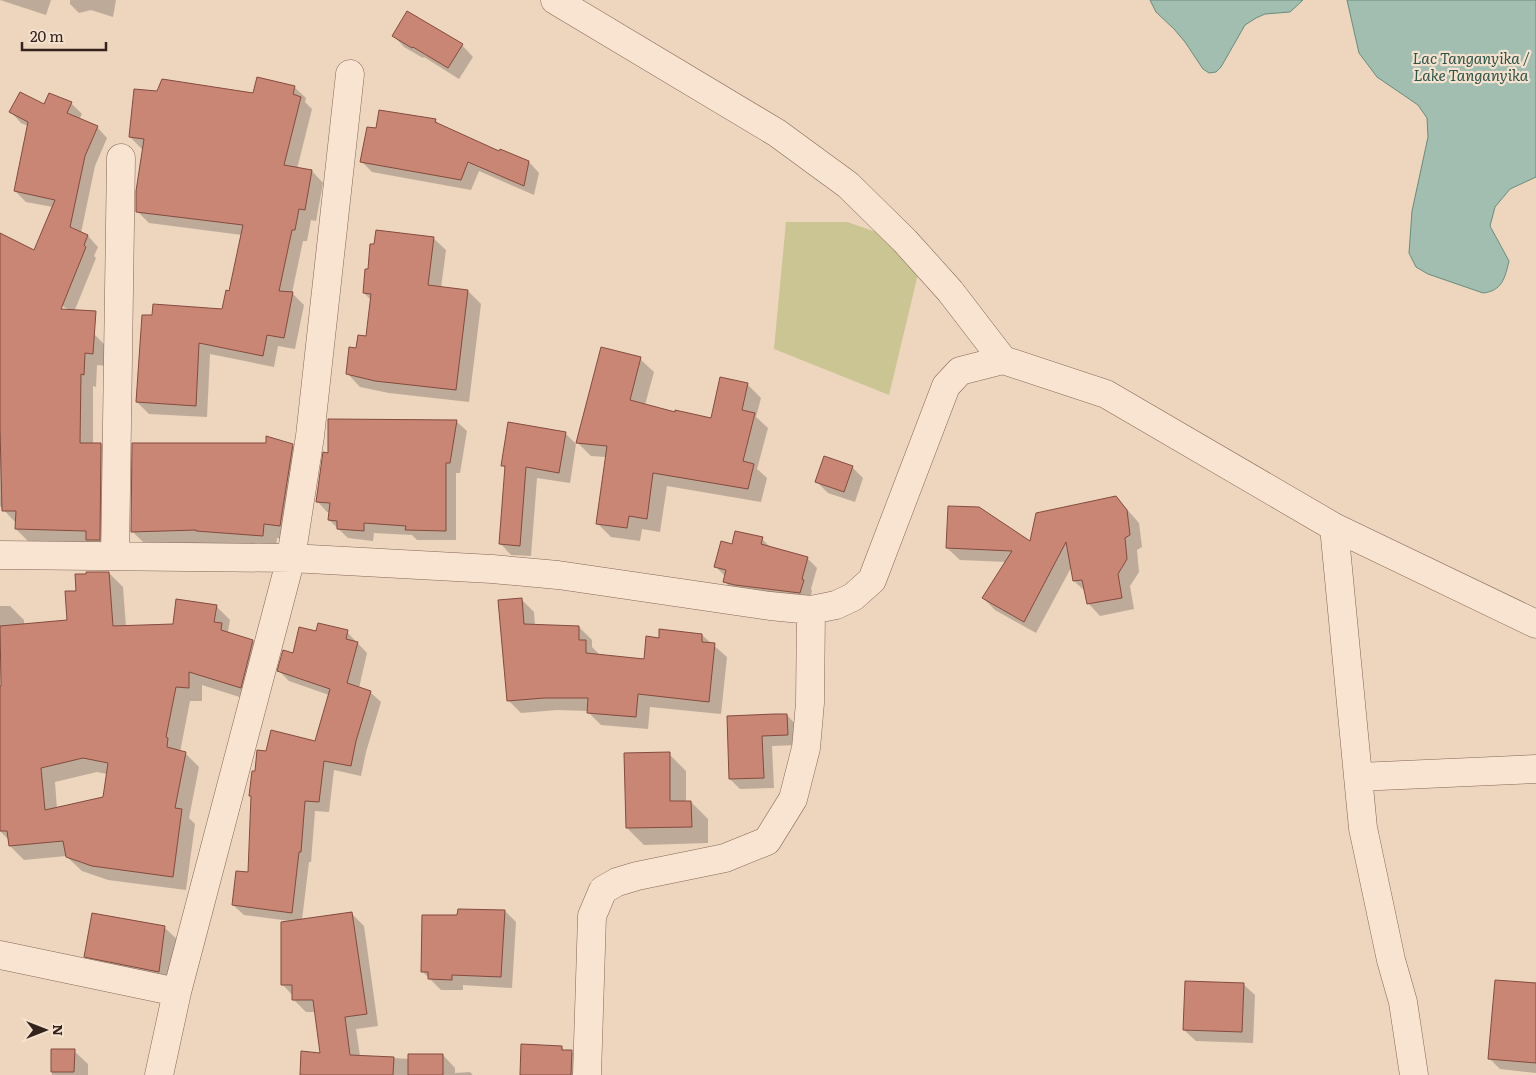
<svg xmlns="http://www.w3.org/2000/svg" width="1536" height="1075" viewBox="0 0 1536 1075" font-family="Literata,serif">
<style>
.green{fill:#cac593}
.water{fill:#a2beb0;stroke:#698c7c}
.shadow{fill:#0003;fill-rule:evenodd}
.building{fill:#ca8675;stroke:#834b3e;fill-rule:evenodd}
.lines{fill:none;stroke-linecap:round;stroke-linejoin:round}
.street-casing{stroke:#856658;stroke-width:29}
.street{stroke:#f8e4d1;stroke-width:28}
.labels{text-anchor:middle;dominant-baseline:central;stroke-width:4.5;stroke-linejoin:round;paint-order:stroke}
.water-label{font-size:15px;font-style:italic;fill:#2b5449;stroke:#f4e1ce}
</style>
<rect width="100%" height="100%" fill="#edd5be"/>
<!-- green -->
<path class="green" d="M786,222H847L888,236L918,274L889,395L774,349Z"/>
<!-- water -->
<path class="water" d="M1150,0H1303L1290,12L1265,14L1256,18L1245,25L1221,67L1216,72L1209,73L1203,69L1185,42L1174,29L1156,12Z
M1347,0H1536V177L1510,189L1495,207L1490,226L1509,261C1505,278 1502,291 1483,293L1428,274L1416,267L1409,253L1412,211L1428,137L1427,118L1418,105L1377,77L1359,53Z"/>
<!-- shadow -->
<path class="shadow" d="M0,0H51L46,15Z
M70,0H116L113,17L91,10L79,13L70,4Z
M407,13L462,45L473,57L459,79L424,57L423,58L404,47L393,35Z
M294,87L306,98L305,102L312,109L297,169L312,171L323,183L316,221L311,220L307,241H303L292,293L304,305L295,349L278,346L274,367L210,354L207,417L149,414L137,402L223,311L230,292L242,235L149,223L137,211L144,149H142L130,137L254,94Z
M71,103L82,114L79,120L97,127L107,138L95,166L81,233L88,236L98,247L94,256L96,258L74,312L0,275V235L34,252L53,207L26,202L15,191L28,126L21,123L11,112L45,105Z
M435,120L442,127L500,152L529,162L539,173L534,195L479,171L471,190L372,172L362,162Z
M433,238L446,250L441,288L468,291L481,304L469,402L389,393L360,387L348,374L357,349L367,338L371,300L364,293Z
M0,310L94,334L107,347L106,366L97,365L96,387L93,386V444H101L113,457L112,552L91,543L28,541L16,529V523L0,506Z
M640,359L654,372L645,405L676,413L712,420L747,384L761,398L756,417L768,428L757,469L767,478L761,502L667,486L660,532L642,529L640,541L611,537L597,523L606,457L591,456L577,442Z
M456,421L467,431L460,473H456V540H417L412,535L374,533L373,541L348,538L329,520L330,512H327L317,501L329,454Z
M565,433L576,444L570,483L537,478L531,556L511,555L500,543L506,469L503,466Z
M292,445L306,458L294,539L277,538L276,549L211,544L210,543L146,545L132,531Z
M852,467L863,478L855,502L828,493L817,482Z
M1116,497L1139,523L1142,547L1137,550L1139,572L1130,586L1134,609L1100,616L1088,603L1086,592L1074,581L1072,566L1036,633L995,610L983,598L1007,562L960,560L947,548L1031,543Z
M762,539L771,548L807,558L817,568L811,589L812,591L809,602L734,591L724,581L726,577L716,567L733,545Z
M109,573L123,587L126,627L174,625L216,606L230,620L228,631L232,635L253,641L267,656L255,702L202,685V701H190L180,752L185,753L199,767L189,818L195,824L186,890L108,880L82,871L66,856L24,860L10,846L9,840L0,831V687H3L0,642V606H10L24,620V625L68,621L77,592ZM97,772L107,774L104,798L57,809L55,782Z
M521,599L534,612L535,626L579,627L592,640V647L599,654V656L645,660L660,639L702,635L727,657L721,714L650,707L648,729L601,725L588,712L589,711L557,710L521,713L508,700Z
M347,632L367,653L359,688L370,692L381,702L366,752L361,776L334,770L329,812L315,811L311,862H309L302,920L351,913L364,926L378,1026L356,1029L360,1056L409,1059L443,1055L455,1068V1073L470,1072L473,1075H301L322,1054L316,1012H306L293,999V996L282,984L290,921L244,915L233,905L249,874L252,797L250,796L256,772L267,752L316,742L329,695L289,681L279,671L294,654L317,633Z
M787,715L797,726L798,745L772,746L774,788L740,789L730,779L728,717Z
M669,754L686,771V802H691L708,819V843L644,845L627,828Z
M505,911L516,922L512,988L463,985V990H441L422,971L459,917Z
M165,928L182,944L175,988L102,973L85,956Z
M1243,984L1255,995L1253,1043L1196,1041L1184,1030Z
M1536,984V1073L1500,1069L1489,1058Z
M561,1047L566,1052H572L584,1064V1075H521Z
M52,1050L74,1051L88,1064V1075H52Z"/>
<!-- building -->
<path class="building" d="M407,11L463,44L448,68L413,47L412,48L392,36Z
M257,77L295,86L293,94L301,97L284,165L312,170L305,210L299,209L295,230H292L279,291L293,292L284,338L267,335L263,356L199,343L196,406L136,402L142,315H152L153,304L222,309L226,290L229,291L243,225L136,212V191L144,139L129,137L134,89L157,91L162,79L253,93Z
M20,92L44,104L49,93L72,102L67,113L98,126L85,156L70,227L88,235L84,245L86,247L61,309L96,311L93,354L85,353L84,375L81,374L80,443H101L100,540H86V531L15,529L16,511H2L0,428V233L34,250L55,200L14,191L28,122L9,112Z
M379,110L436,119L435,122L499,151L500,149L529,161L524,186L468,162L461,180L360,162L367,127L376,128Z
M376,230L434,237L428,285L468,290L456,390L375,381L346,374L349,347L356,348L358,335L366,336L371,294L363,293L365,269H368L370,244H374Z
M601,347L641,357L630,400L675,412V410L711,418L720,377L748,383L742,410L755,413L743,461L754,464L748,489L653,473L647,519L629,516L627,528L596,524L607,446L576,443Z
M328,419L457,420L450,463H446V531L405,530L406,526L364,523V531L337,529V521L328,520L330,503L316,502L323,452L328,453Z
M508,422L566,432L559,473L526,467L520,546L499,544L505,466H501Z
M266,436L293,444L280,526L264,524L263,536L196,531V530L131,532L132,443H266Z
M824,456L853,466L844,492L815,482Z
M1116,496L1127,510L1130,535L1125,538L1127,559L1118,574L1122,598L1087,604L1082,580L1073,581L1066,542L1024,622L982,598L1012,551L946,548L948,506L979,507L1030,541L1036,513Z
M735,531L763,537L761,544L808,557L802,579L804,580L800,593L735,585L723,582L726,570L714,567L721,541L732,544Z
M86,572H109L113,626L173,624L176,599L217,605L214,622L222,623L221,630L253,640L241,688L189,672V688L176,687L166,737L168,738L167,747L186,752L175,808L182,809L173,877L92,866L66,857L63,841L9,846L7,831H0V686H1L0,626L67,620L65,591H76L75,574H86ZM83,758L108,763L103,797L45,810L41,768Z
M522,598L524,624L579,626V640H586V653L644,659L646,636L659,638V629L702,634V642L715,643L709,702L638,694L636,717L587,713L588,698H544L507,701L498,600Z
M318,623L348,630L346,639L358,642L347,683L371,691L356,741L351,766L324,761L319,802L305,801L301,852H299L292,913L232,905L236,871L248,872L251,796H249L252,771H255L257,750L266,751L271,730L315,741L330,689L277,671L283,650L293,653L299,627L316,631Z
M775,714H787L788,735L762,736L764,778L729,779L727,716Z
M670,752V801H691L692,827L626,828L624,753Z
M458,909L505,910L501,977L452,975V980L428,979V972H421L422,915H457Z
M352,912L367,1014L345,1017L350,1055L394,1057L393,1075H300L301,1051L320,1053L313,1000H292V985H281V922Z
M92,913L165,926L159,972L84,957Z
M1495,980L1536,983V1063L1488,1059Z
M1185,981L1244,983L1242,1032L1183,1030Z
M521,1044L562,1046V1050H572L571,1075H520Z
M51,1049H75L74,1072H51Z
M408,1054H443V1075H408Z"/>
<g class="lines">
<defs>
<path id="street" d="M555,0L777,133L848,185L905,241L950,291L1003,360
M1334,527L1363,828L1391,960L1403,1002L1414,1075
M0,555L291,558L492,569L558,575L770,606L811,610L836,605L853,597L872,580L946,386L960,371L1003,360L1106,394L1334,527L1536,624
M115,556L121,158
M1358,777L1536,769
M0,955L177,992
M159,1075L177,992L291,558L310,436L350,74
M587,1075L592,916L603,890L617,882L637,876L725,858L767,841L793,799L806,748L810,703L811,610"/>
</defs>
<!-- street casing -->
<use href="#street" class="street-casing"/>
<!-- street -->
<use href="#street" class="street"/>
</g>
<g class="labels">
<!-- water labels -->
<g class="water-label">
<text x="1471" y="57">Lac Tanganyika /<tspan x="1471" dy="17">Lake Tanganyika</tspan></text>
</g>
</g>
<!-- north arrow -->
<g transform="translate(45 1030) rotate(90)" stroke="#f4e1ce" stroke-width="4" paint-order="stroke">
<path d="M0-4L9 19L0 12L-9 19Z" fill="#34231c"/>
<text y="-8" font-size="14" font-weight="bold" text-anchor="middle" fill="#34231c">N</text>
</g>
<!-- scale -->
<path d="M22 42v8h84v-8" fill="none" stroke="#34231c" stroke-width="2.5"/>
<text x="30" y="42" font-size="15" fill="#34231c" stroke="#f4e1ce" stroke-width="4" paint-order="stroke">20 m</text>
</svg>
